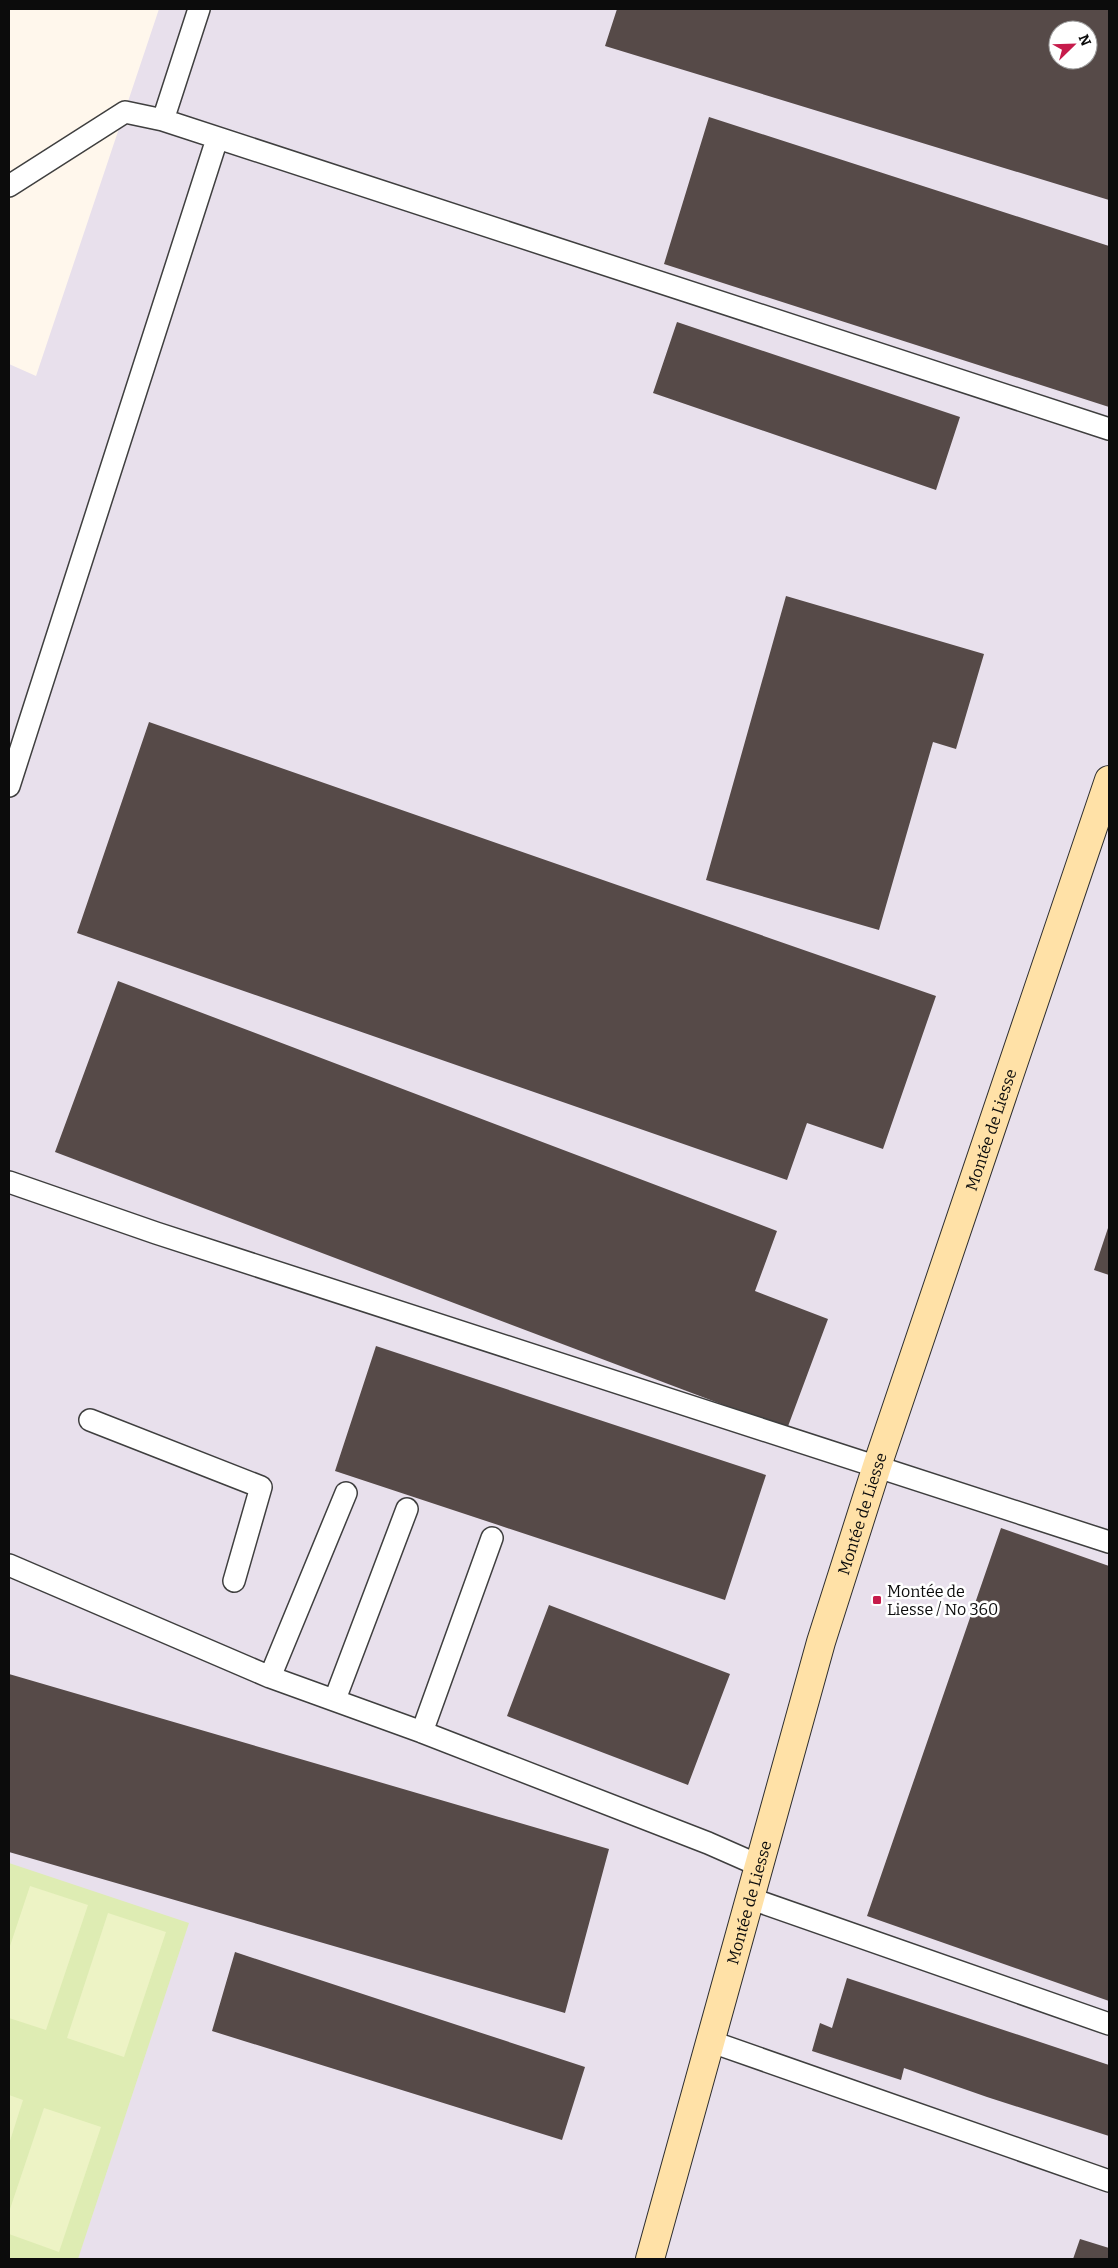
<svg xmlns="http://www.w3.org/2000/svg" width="1118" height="2268" viewBox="0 0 1118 2268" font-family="Bitter,serif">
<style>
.industrial{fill:#e8e0ec;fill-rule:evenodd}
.green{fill:#deecb3}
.pitch{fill:#edf3c5}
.building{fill:#564a48;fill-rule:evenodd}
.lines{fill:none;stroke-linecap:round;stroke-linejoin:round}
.lane-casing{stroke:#3f3f3f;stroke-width:24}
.secondary-casing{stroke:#2e2e2e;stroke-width:30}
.lane{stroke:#fff;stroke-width:21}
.secondary{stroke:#ffe1a7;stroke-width:28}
.poi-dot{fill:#c61b4b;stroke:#fff;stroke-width:2}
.labels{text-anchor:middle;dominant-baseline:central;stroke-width:5;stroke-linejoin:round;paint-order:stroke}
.street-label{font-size:16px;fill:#0c0c0c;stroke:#fff}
.poi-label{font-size:16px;fill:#0c0c0c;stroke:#fff;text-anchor:start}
</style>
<rect width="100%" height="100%" fill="#fff7ec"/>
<!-- industrial -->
<path class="industrial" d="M159,9H1109V2259H9V364L36,376ZM1058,30H1088V60H1058Z"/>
<!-- green -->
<path class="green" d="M9,1863L189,1923L78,2259H9Z"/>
<!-- pitch -->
<path class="pitch" d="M30,1886L88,1905L46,2030L9,2018V1949Z
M108,1913L166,1932L124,2057L67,2038Z
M9,2095L23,2100L9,2144Z
M44,2108L101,2127L59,2252L9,2234V2212Z"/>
<!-- building -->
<path class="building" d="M617,9H1109V200L605,46ZM1058,30H1088V60H1058Z
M709,117L1109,246V407L664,264Z
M677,322L960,417L936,490L653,393Z
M786,596L984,654L956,749L933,742L879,930L706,880Z
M149,722L936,996L883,1149L807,1123L787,1180L77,933Z
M118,981L777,1231L755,1291L828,1319L787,1429L55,1152Z
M1109,1225V1275L1094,1270Z
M376,1346L766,1475L725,1600L335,1471Z
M1001,1528L1109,1566V2001L867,1916Z
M549,1605L730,1674L688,1785L507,1716Z
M9,1674L609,1849L565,2013L9,1852Z
M235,1952L585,2067L562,2140L212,2031Z
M847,1978L1109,2065V2136L987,2097L904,2068L901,2080L812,2051L820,2023L832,2028Z
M1080,2239L1109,2248V2259H1073Z"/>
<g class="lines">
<defs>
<path id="lane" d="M199,9L163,120L1109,429
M9,186L125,112L163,120
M9,786L217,139
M9,1182L156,1233L1109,1542
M90,1420L261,1487L234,1581
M9,1565L270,1677L422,1732L708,1843L758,1865
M270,1677L346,1493
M335,1699L407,1509
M422,1732L492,1538
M749,1898L1109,2024
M712,2042L1109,2181"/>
<g id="secondary">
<path id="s1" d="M650,2259L821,1642L877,1466L1109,780"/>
</g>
</defs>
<!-- lane casing -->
<use href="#lane" class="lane-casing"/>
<!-- secondary casing -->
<use href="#secondary" class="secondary-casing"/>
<!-- lane -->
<use href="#lane" class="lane"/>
<!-- secondary -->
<use href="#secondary" class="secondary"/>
</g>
<!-- markers -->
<rect class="poi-dot" x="872" y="1595" width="10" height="10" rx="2.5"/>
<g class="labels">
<!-- street labels -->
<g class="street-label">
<text stroke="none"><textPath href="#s1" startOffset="1180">Montée de Liesse</textPath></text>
<text stroke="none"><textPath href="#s1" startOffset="775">Montée de Liesse</textPath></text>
<text stroke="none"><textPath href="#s1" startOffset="370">Montée de Liesse</textPath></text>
</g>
<!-- poi labels -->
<g class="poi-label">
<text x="887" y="1591">Montée de<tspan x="887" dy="18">Liesse / No 360</tspan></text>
</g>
</g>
<!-- border -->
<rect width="1118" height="2268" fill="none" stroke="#0c0c0c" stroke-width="20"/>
<!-- north arrow -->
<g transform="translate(1073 45) rotate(67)"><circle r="24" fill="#ffffff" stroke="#9e9e9e"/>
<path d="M0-4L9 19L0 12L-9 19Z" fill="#c61b4b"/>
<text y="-8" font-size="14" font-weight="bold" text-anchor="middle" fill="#0c0c0c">N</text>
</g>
</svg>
